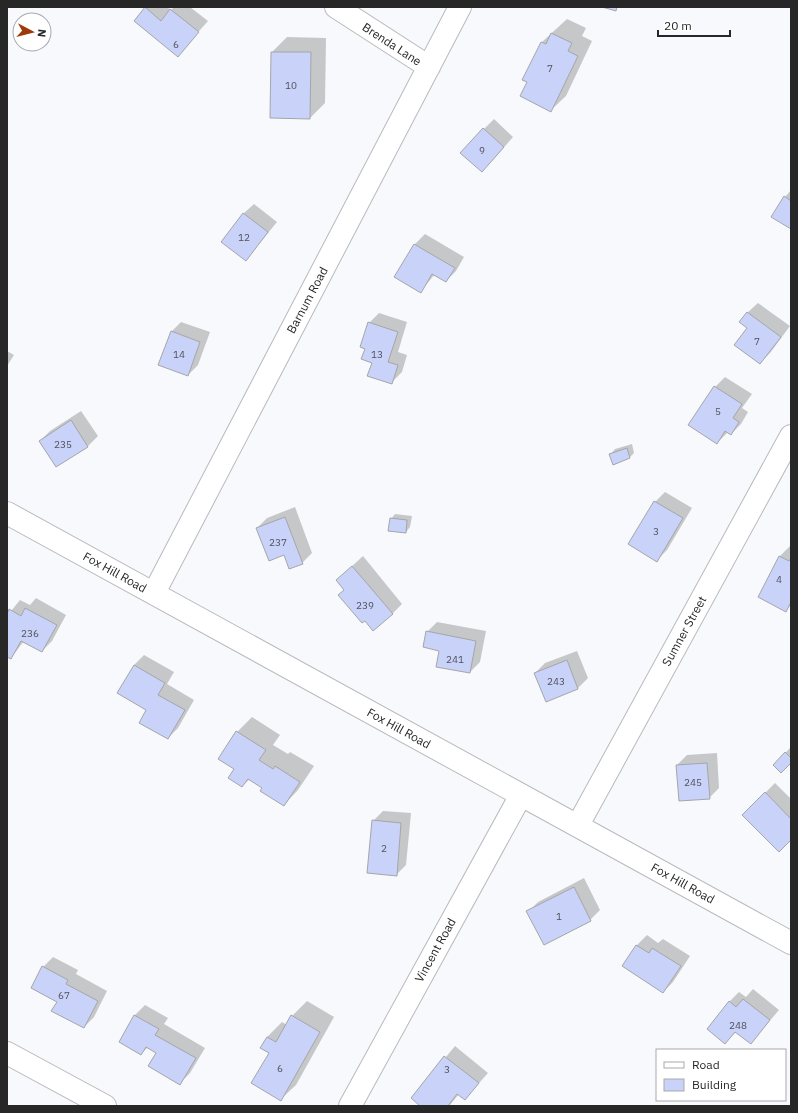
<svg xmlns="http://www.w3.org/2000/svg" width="798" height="1113" viewBox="0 0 798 1113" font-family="'IBM Plex Sans',sans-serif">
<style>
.shadow{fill:#0003}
.building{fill:#c9d2f8;stroke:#a5a6a9}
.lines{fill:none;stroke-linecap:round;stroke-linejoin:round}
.minor-casing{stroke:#b9babd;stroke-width:24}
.minor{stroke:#fff;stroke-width:22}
.labels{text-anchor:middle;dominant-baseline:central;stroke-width:4;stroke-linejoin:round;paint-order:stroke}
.number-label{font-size:10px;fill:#50525c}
.street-label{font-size:12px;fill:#272728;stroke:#fff}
</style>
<rect width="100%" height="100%" fill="#f8f9fc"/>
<!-- shadow -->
<path class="shadow" d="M147,7H167L171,10L174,7H190L208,21L178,55L135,21Z
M567,19L586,28L582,36L592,41L566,96L551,110L528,82L523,79L542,42Z
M287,37L326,38L325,103L310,118L271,117L272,52Z
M494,119L513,137L492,161L484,129Z
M791,190V228L785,197Z
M254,204L277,222L246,260L243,214Z
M425,234L464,257L456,271L446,281L435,274L421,291L395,277L415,244Z
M758,303L790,326L770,353L760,363L749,328L747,313Z
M379,313L407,322L398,352L407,355L402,372L391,383L373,362L366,348L369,323Z
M181,322L210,332L198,365L188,375L171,332Z
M7,351L14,355L7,366Z
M725,377L752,394L742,408L748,412L741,424L731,434L728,432L717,443L715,387Z
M81,411L98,436L88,446L56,466L40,441L50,431Z
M632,444L634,453L630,457L611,454L615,449Z
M665,492L692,508L667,550L657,560L655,502Z
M295,507L312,553L302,563L284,554L257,528L267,518Z
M395,514L412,516L410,527L406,532L391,519Z
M790,546L791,605L786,610L760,597L780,556Z
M363,556L402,604L392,614L345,589L337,580Z
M36,598L66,615L52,641L42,651L24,641L11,658L7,656V616L20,600L30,605Z
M437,622L486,631L480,662L470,672L440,650L427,632Z
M577,651L588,678L578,688L535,673L545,663Z
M144,655L174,672L167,684L194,700L178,728L168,738L148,710L134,665Z
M252,717L280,735L273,745L288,754L290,752L314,766L298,790L284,805L263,787L250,779L242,786L235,769L219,759L237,732Z
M790,748L791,761L774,765Z
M717,753L719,788L709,798L677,765L687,755Z
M775,783L791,799V839L743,815Z
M383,811L411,813L406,865L396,875L373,821Z
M584,878L600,910L590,920L528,912L538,902Z
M647,935L658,943L663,939L690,956L673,982L663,992L623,966L637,945Z
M53,957L78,970L76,974L107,991L94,1017L84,1027L58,1002L43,967Z
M753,989L779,1010L751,1043L736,1032L725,1042L729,1002L739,992L746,997Z
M307,1001L334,1017L296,1085L281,1099L270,1053L262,1048L267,1037L282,1022L287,1025L292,1016Z
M145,1005L168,1018L164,1024L205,1048L190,1073L180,1083L157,1053L148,1047L141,1054L120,1042L135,1015Z
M455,1046L488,1073L465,1099L459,1094L449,1106H422L412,1098Z"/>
<!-- building -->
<path class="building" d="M145,7L161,21L170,9L199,32L178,57L134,21Z
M602,7H617L616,11Z
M551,33L572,43L568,51L578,56L551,112L520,96L527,82L522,80L541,42L546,44Z
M271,52H311L310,119L270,118Z
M483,128L504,147L482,172L460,153Z
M784,196L791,201V229L771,217Z
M243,213L268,232L246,261L221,242Z
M414,244L455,268L446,282L432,274L421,293L394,277Z
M747,312L781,337L760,364L734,345L747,328L739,322Z
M368,322L398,332L388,362L398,365L392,384L367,376L372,363L361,359L365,349L360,347Z
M171,331L200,342L188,376L158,365Z
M714,386L742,404L733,418L739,422L731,435L725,431L717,444L688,425Z
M71,420L88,447L56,467L39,441Z
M627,448L630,458L613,465L609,454Z
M654,501L683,518L657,562L628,544Z
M285,517L303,564L289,569L284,555L269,561L256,528Z
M390,518L407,520L406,533L388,531Z
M779,556L789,561L791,558V602L786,612L758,597Z
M352,566L393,614L373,631L365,621L362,623L338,595L344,590L336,580Z
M25,608L57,625L42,652L21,641L11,659L7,657V614L9,609L21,616Z
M426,631L476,641L470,673L436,667L439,651L423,647Z
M567,660L578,689L546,702L534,673Z
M134,665L165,683L158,695L185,710L168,739L139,723L146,710L117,693Z
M236,731L266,750L259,760L273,769L275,766L300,782L284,806L260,791L262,788L248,779L242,787L228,778L234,769L218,759Z
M785,752L791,758V763L781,773L773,765Z
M707,763L710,799L679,801L676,765Z
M765,792L791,819V840L779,852L742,815Z
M372,820L401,823L397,876L367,873Z
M574,887L591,921L544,945L526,911Z
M636,945L649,953L652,948L681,966L663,993L622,966Z
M42,966L68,980L66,984L98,1001L84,1028L51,1011L57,1002L31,988Z
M743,999L770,1020L751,1044L735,1032L725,1044L707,1029L729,1001L736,1007Z
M134,1015L159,1029L155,1035L196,1058L180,1085L148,1066L156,1053L146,1047L141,1055L119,1042Z
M291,1015L320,1032L281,1101L251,1083L269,1053L260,1048L267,1037L276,1042Z
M444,1056L479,1083L465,1100L457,1094L448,1106H420L411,1098Z"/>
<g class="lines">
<defs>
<path id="minor" d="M336,7L429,67
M7,513L791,943
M154,593L460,7
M578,825L791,436
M7,1053L105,1106
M350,1106L521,795"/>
</defs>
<!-- minor casing -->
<use href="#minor" class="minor-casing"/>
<!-- minor -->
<use href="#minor" class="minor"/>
</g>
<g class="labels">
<!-- number labels -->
<g class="number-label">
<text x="176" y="44">6</text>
<text x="550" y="68">7</text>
<text x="291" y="85">10</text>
<text x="482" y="150">9</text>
<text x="244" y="237">12</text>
<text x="757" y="341">7</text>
<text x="179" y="354">14</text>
<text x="377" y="354">13</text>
<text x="718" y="411">5</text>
<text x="63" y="444">235</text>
<text x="656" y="531">3</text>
<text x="278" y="542">237</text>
<text x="779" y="579">4</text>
<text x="365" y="605">239</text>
<text x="30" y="633">236</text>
<text x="455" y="659">241</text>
<text x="556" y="681">243</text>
<text x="693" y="782">245</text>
<text x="384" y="848">2</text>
<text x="559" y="916">1</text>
<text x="64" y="995">67</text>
<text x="738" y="1025">248</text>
<text x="280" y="1068">6</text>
<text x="447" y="1069">3</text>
</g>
<!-- street labels -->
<g class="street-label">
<text transform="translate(392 44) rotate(33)">Brenda Lane</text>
<text transform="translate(307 300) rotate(-62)">Barnum Road</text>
<text transform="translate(115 572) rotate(29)">Fox Hill Road</text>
<text transform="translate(684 631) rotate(-61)">Sumner Street</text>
<text transform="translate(399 728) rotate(29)">Fox Hill Road</text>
<text transform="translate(683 883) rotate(29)">Fox Hill Road</text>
<text transform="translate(435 950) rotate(-61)">Vincent Road</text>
</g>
</g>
<!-- border -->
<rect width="798" height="1113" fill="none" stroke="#272728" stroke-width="16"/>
<!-- legend -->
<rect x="656" y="1049" width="130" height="52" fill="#ffffff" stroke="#a9a9a9"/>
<rect x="664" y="1062" width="20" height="6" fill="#ffffff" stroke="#a9a9a9"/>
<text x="692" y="1069" font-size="12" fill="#272728">Road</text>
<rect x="664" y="1079" width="20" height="12" fill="#c9d2f8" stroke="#a9a9a9"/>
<text x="692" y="1089" font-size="12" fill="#272728">Building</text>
<!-- north arrow -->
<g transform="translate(32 32) rotate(97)"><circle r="19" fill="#ffffff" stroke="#a9a9a9"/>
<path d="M0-3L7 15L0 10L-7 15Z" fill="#9e390c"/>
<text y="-6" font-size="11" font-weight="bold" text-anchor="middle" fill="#272728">N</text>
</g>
<!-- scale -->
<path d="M658 30v6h72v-6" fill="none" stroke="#272728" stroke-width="2"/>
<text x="664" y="30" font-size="12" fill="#272728" stroke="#ffffff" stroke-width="3" paint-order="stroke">20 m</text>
</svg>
